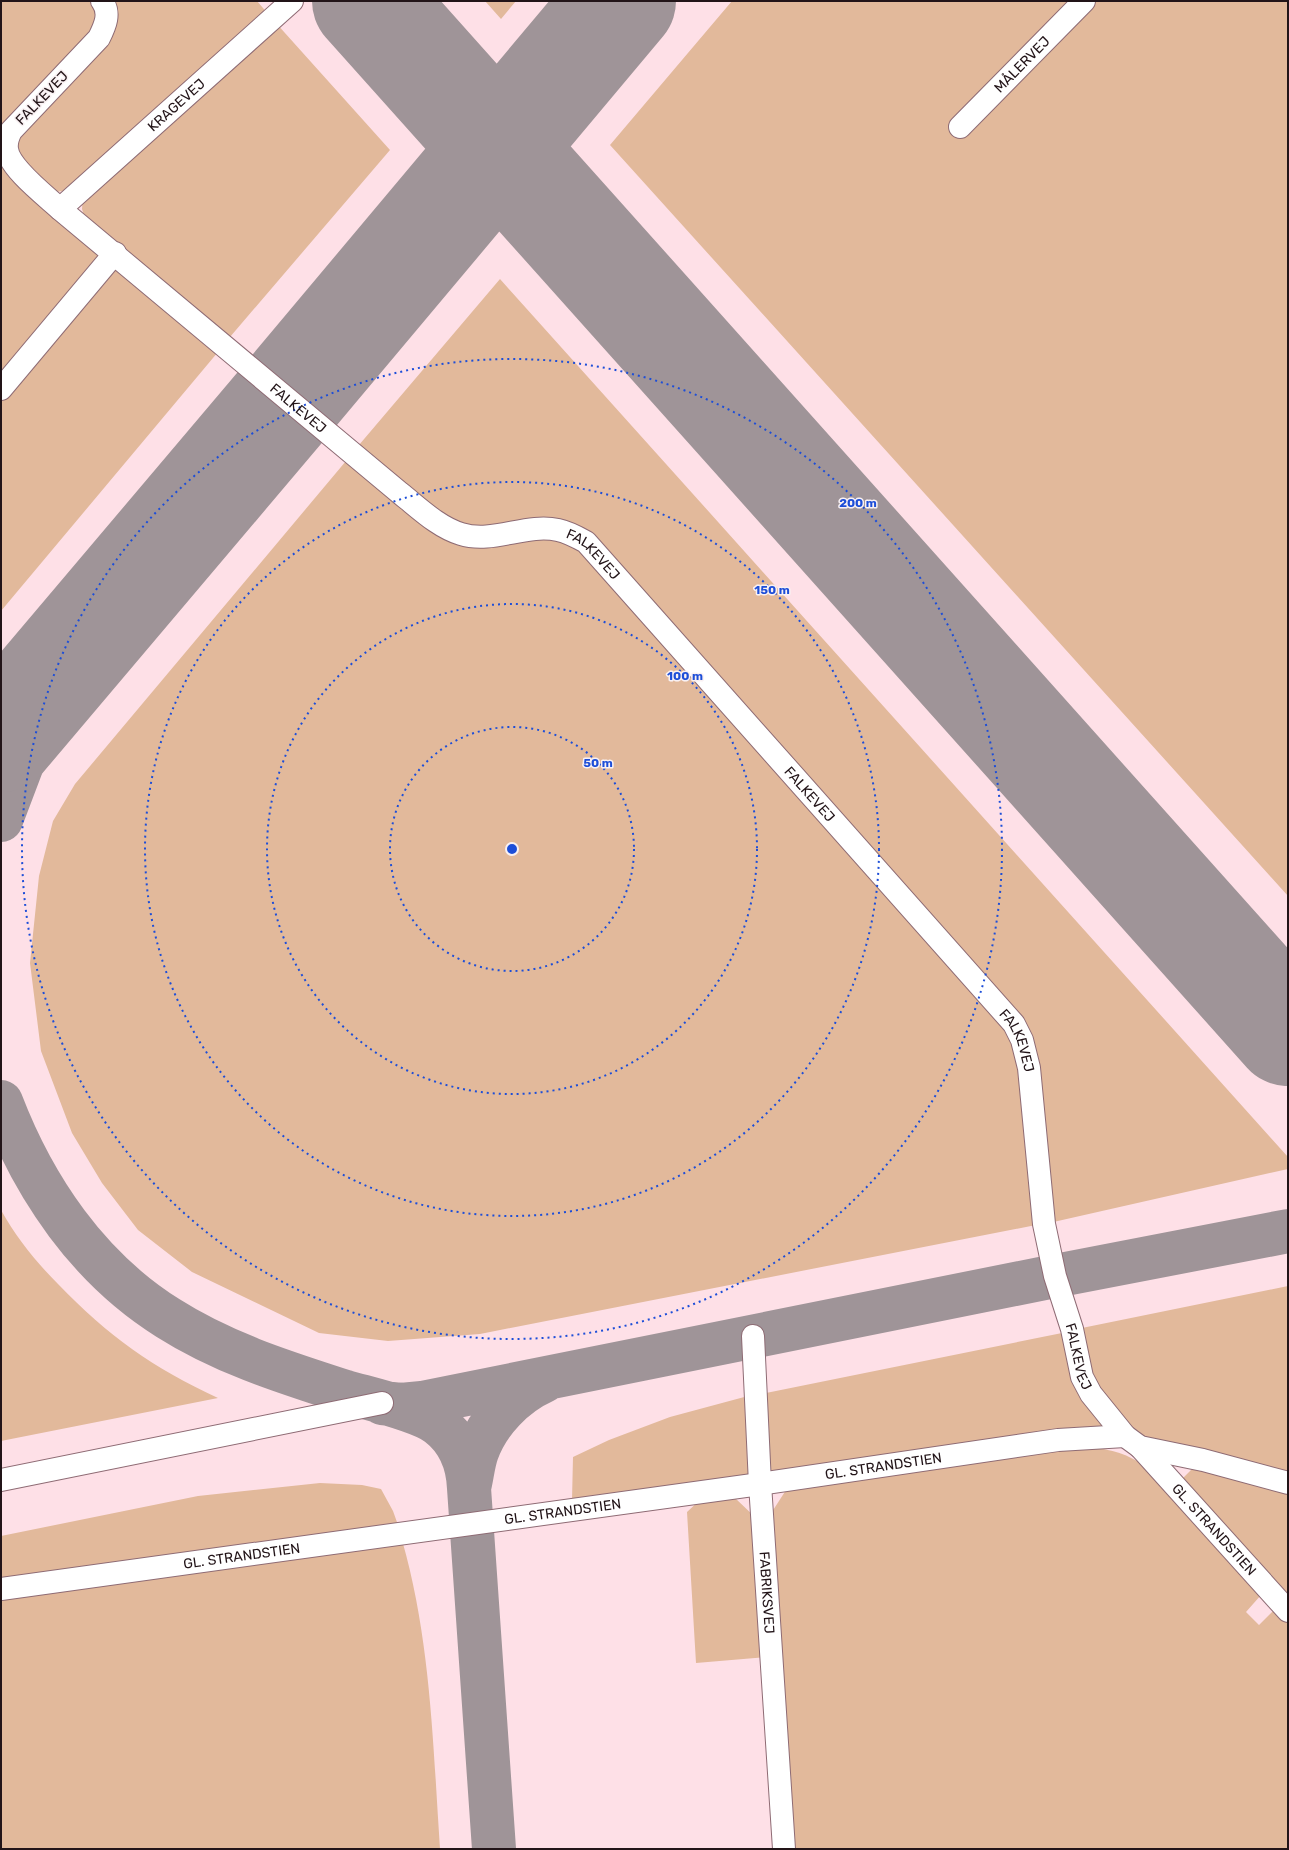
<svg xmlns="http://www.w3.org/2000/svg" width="1289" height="1850" viewBox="0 0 1289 1850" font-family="Rubik,sans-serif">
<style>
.built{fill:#fee0e7}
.green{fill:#e2b99b}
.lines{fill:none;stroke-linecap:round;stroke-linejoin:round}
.taxiway{stroke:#9f9498;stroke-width:44}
.runway{stroke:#9f9498;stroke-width:110}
.minor-casing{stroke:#8e6b74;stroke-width:24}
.minor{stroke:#fff;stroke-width:22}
.ring{fill:none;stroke:#1d4ed8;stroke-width:2;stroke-dasharray:2 4}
.labels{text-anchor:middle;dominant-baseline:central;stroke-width:3;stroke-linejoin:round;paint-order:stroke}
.street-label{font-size:14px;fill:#221418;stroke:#f9f1f3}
.centre{fill:#1d4ed8;stroke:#f9f1f3;stroke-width:2}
.ring-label{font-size:12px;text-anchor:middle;font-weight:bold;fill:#1d4ed8;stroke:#f9f1f3;stroke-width:3;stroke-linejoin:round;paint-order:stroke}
</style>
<rect width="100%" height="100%" fill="#f9f1f3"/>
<!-- built -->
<path class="built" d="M1,1H1288V1849H1Z"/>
<!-- green -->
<path class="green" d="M1,1H93L98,27L1,133Z
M109,1H257L269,15L72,189L52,193L18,162L17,129L110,39C117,22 122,17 109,1Z
M485,1H516L501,19Z
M732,1H1288V896L610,145Z
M276,23L390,150L230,337L223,338L86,222L82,209L83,195Z
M1,163L97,251L99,258L1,382Z
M110,267H125L218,352L1,611V396Z
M500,279L1288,1157V1169L1049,1223L1026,1041L587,536L515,527L451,525L359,445Z
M346,461L431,524L533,535L581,545L1014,1035L1041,1224L480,1334L388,1341L319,1333L192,1272L138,1230L102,1183L72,1133L41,1051L30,963L39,876L53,821L75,784Z
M1,1210C16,1237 36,1262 58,1284C108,1336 153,1368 218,1398L1,1441Z
M1288,1286V1474L1145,1440L1127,1429L1094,1384L1077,1329Z
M1067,1332L1111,1429L769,1473L766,1393Z
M748,1396L754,1474L572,1500L573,1457L609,1440L670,1417Z
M1086,1446C1116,1451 1124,1452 1150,1469L1261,1595L1246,1612L1259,1625L1275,1609L1288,1624V1849H795L768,1518L788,1487Z
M1193,1468L1288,1490V1598L1182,1479Z
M320,1483L362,1485L381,1489L393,1511L398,1525L1,1581V1536L198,1496Z
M735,1498L756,1518L766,1657L696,1663L687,1512L701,1499Z
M402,1540C431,1641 433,1746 440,1849H1V1595Z"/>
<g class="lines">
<!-- taxiway -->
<path class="taxiway" d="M1,820L29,746L101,619
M1268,1009L1288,1025
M1,1102C34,1188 88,1268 168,1318C223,1353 284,1372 346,1392C370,1399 419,1410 438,1424C459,1440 468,1463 469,1488
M382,1403L401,1405L422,1403L1055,1276L1288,1231
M494,1849L469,1488C472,1476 473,1463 477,1452C488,1421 515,1394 544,1381"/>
<!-- runway -->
<path class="runway" d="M367,1L1288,1031
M1,737L287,399L621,1"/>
<defs>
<g id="minor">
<path id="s1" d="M102,1C111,13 105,26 99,38L11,131C8,137 6,142 7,149C9,168 46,196 60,209L400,493C419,508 438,527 461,534C493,544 526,523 558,530C568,532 577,537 586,542L1014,1024L1022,1040L1029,1068L1044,1224L1055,1276L1072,1329L1082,1377L1091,1394L1125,1436L1140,1447L1203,1460L1288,1483"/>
<path id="s2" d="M960,127L1084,1"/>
<path id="s3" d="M60,209L292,1"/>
<path d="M1,389L115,253"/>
<path id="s4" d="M753,1336L760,1484L784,1849"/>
<path id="s5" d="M1140,1447L1288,1611"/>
<path d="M1,1480L382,1403"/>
<path id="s6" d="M1,1589L760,1484L1058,1440L1125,1436"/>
</g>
</defs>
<!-- minor casing -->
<use href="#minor" class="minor-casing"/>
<!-- minor -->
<use href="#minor" class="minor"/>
</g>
<!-- distance rings -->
<g class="ring">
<circle cx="512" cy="849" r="122"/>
<circle cx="512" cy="849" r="245"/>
<circle cx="512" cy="849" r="367"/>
<circle cx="512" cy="849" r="490"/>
</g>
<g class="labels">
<!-- street labels -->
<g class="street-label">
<text stroke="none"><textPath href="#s2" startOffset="88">MÅLERVEJ</textPath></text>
<text transform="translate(42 98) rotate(-46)">FALKEVEJ</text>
<text stroke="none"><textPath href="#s3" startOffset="156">KRAGEVEJ</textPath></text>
<text stroke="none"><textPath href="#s1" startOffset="578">FALKEVEJ</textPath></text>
<text stroke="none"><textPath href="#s1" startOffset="926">FALKEVEJ</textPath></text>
<text stroke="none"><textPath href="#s1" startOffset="1250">FALKEVEJ</textPath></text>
<text stroke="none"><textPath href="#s1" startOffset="1574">FALKEVEJ</textPath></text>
<text stroke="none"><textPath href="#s1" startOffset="1898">FALKEVEJ</textPath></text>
<text stroke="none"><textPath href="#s6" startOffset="891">GL. STRANDSTIEN</textPath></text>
<text stroke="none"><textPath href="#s6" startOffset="567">GL. STRANDSTIEN</textPath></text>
<text stroke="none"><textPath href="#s5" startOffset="111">GL. STRANDSTIEN</textPath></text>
<text stroke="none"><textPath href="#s6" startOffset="243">GL. STRANDSTIEN</textPath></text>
<text stroke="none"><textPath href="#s4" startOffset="257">FABRIKSVEJ</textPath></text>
</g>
</g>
<circle cx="512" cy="849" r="6" class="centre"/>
<g class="ring-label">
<text x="858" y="507">200 m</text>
<text x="772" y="594">150 m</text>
<text x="685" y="680">100 m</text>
<text x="598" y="767">50 m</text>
</g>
<!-- border -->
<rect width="1289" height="1850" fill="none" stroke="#221418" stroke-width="4"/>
</svg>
